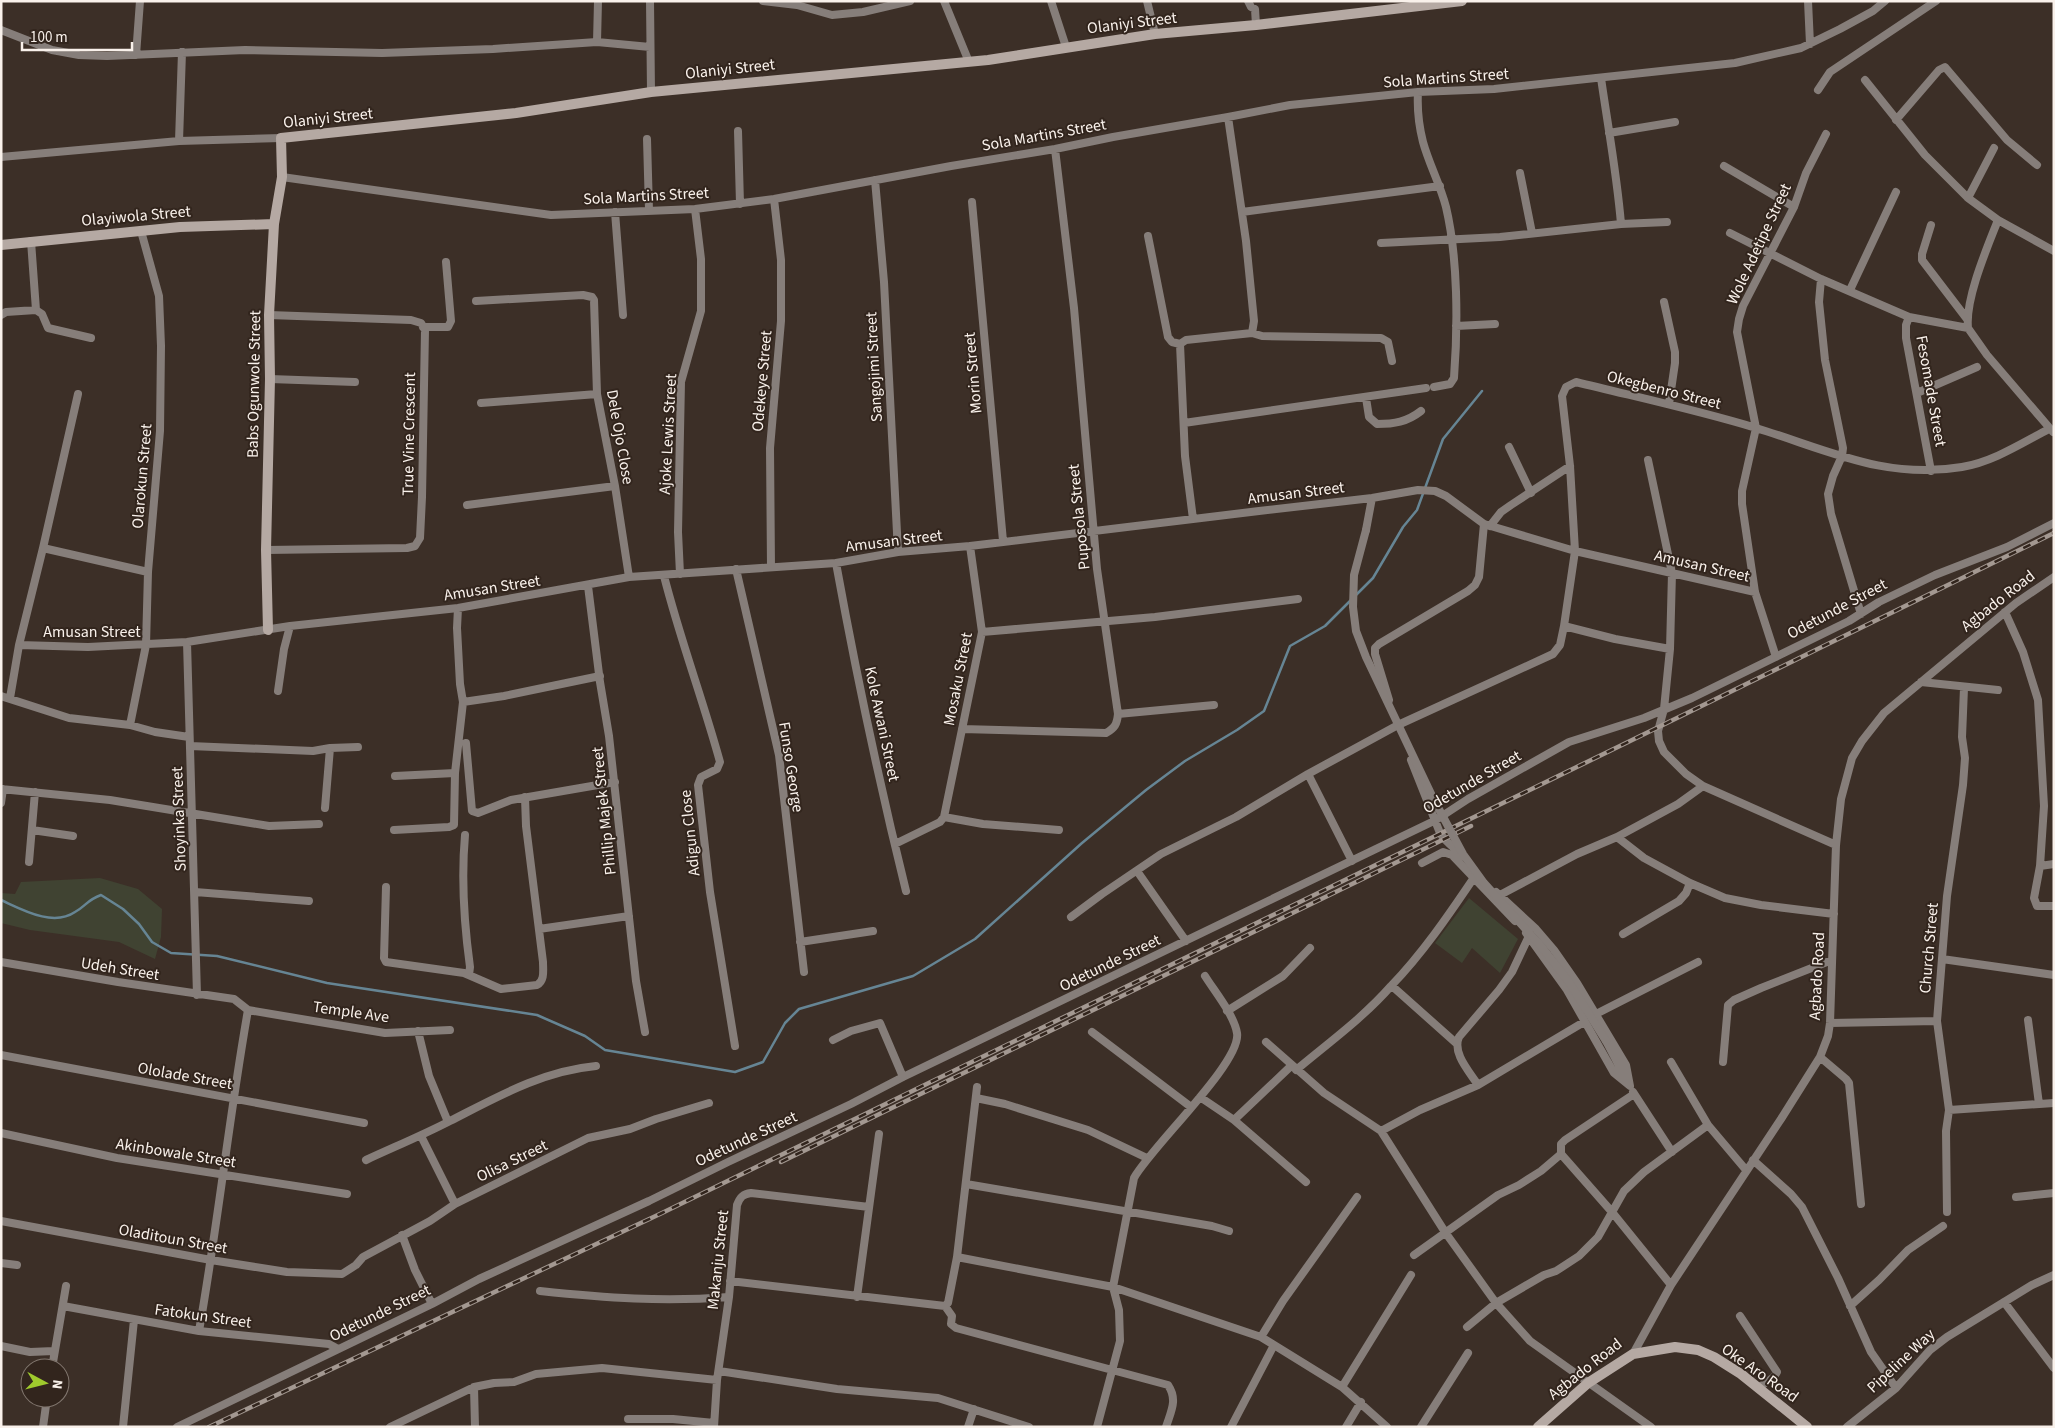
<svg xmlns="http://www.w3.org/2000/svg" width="2055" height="1428" viewBox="0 0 2055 1428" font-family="'Source Sans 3',sans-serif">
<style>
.green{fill:#404332}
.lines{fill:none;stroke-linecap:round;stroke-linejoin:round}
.stream{stroke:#668594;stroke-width:2.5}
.street{stroke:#867e7a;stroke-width:8}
.secondary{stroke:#b5a9a3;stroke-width:10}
.rail-casing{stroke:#a39891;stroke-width:4.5}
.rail{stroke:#32251d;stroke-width:2.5;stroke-dasharray:8;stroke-linecap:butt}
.street-bridge{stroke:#867e7a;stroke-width:8}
.labels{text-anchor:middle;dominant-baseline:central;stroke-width:4;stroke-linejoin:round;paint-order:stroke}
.street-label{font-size:16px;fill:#f9f1eb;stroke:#32251d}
</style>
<rect width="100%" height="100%" fill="#3c2f27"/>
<!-- green -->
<path class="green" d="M100,878L138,889L162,909L161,937L155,959L119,942L30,930L1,923V893L15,894L21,882Z
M1469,898L1518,939L1500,973L1472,948L1462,963L1435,943Z"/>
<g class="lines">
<!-- stream -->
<path class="stream" d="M1356,595L1373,578L1403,527L1417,510L1443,439L1482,391
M1,900C23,910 53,927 75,912C86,906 87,900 101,895L123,909L139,924L152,942L171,953L217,956L327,983L537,1015L585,1036L605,1050L735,1072L763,1062L785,1023L799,1009L913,976L975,939L1082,843L1146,790L1185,761L1237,730L1264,711L1290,646L1325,626L1352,599"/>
<!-- street -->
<path class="street" d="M650,1L651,92
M763,1L797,5L832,15L863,12L910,1
M944,1L969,62
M1051,1L1066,47
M1147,1L1155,34
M1248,1L1251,7L1255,9L1256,25
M1808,1L1810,44
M1,30L52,50L79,55L107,56L245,50L382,53L493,49L597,42L650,47
M597,42L598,1
M136,55L140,1
M1601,78C1608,127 1617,175 1621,224
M1865,80L1925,155L1968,198L1998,220L2054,251
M1818,90L1830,72L1936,1
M1418,92C1417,109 1419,126 1423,142C1429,164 1440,184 1446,207C1458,258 1458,325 1454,378L1450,384L1434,387
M1228,117L1246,241L1254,321L1252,333
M1896,120L1939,70L1945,67L2007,140L2037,165
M738,131L740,204
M1609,133L1675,122
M647,139L649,210
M179,141L182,52
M1,157L179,141L281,138
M1724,166L1794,207
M1520,173L1532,233
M282,177L551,215L695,209L774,199L951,166L1055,149L1113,137L1228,117L1290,105L1418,92L1494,89L1735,63L1801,48L1840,29L1873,11L1885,1
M875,180L884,282L898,552
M1968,198L1994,148
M972,202L1003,541
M615,212L623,315
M1242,212L1440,186
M1931,225L1922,254V260L1967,319
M1730,233L1821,279L1909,317L1968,328L1987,355L2053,432
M1148,236L1168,337L1172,342L1180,344L1185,456L1193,519
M1381,243L1500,237L1621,224L1667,222
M1821,279L1819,302L1825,360L1843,448L1842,456L1833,476L1828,494L1831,514L1861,614
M1850,290L1896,192
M476,301L583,295L592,297L594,300L597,394L615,486L629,577
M1664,302L1675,352V363L1669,404
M36,310L42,314L48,328L91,338
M1,315L6,312L36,310L31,241
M1909,317L1906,325V338L1931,471
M1456,326L1495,324
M423,327H448L451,321L446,262
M1968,328C1965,299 1987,248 1998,220
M1180,344L1186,340L1252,333L1262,336L1381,338L1388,342L1392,361
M270,379L355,382
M1917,393L1977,367
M1366,398L1369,417L1377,424C1394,424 1407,422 1421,411
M481,403L597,394
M1184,423L1426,388
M1509,447L1531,493
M1648,460L1672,573L1670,649L1664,709L1658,731L1659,741L1664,752L1686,774L1703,786L1836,845
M467,505L615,486
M1490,526L1501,512L1511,505L1570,466
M1366,530L1372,498
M43,548L148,572
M266,550L407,548L415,546L420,538L422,497L425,330L421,323L411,320L269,315
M836,563C856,673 879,782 906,891
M771,567L770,448L781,321V260L774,199
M736,569L779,755L804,972
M680,574L678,532L681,382L701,311V259L695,209
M664,576C680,639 703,700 720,762L717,769L701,777L698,785L710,892L735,1046
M588,586L600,682L609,736L636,981L645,1032
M2005,612L2023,652L2038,700L2044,806L2040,866L2034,898L2037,906H2054
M1564,626L1615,639L1670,649
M982,632L1155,617L1298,599
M187,642L197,995
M19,645L88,647L187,642L290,626L458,608L629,577L836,563L898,552L970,546L1259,511L1372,498L1418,490L1435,491L1446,496L1484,524L1575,551L1755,592
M1776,657L1755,592L1742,504V491L1756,428L1737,332L1739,319L1743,306L1794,207L1806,173L1826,134
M1921,682L1998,690
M278,691L284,649L290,626
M1,696L69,718L130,725L155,732L189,737
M10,698L19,645L43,548L78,394
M1389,700L1375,654V648L1379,644L1468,591L1475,585L1479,577L1484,524
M463,702L504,696L600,676
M1118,714L1214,705
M130,725L146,645L148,572L160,431L161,346L159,296L141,231
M962,729L1106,733C1115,728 1117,724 1118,714L1097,569L1074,308L1055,149
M466,743L472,811L478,813L511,800L615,782
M190,746L313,751L330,748L358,747
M1411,760L1440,833C1446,843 1455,848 1463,856
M1308,774L1352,861
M395,776L455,773
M1,789L110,800L269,826L319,824
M1,803L3,789
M325,808L330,748
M944,817L982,632L970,546
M32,830L73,836
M394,830L449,827L454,825L455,773L463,702L460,684L457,628L458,608
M465,835C461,880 464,923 470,967L469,975
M1617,837L1644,858L1690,883L1725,898L1761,905L1834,914
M895,844L940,822L944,817L983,824L1059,830
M29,862L35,792
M1422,863L1443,852L1452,855L1515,921
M2040,866L2054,864
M1137,871L1186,941
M386,887L384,958L386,962L464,973L501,989L537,985C545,981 543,970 543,962L526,826L525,797
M195,892L309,901
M1496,892L1536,929L1554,950L1577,983L1626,1065L1630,1086L1614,1073L1567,990L1526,933
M1500,895L1577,854L1617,837L1678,804L1703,786
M1071,917L1102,894L1161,854L1236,817L1308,774L1398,725L1553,654L1560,645L1564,626L1575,551L1570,466L1562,396L1566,387L1576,382C1636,397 1697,410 1756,428C1828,450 1885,480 1962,467C1993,462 2022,443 2049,429
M539,929L629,916
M1623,934L1679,901L1686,893L1690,883
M800,942L873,931
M1942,959L2054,975
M1,962L118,982L234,999L248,1010C229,1117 218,1224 199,1331
M1392,986L1456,1043
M248,1010L385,1033L450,1030
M1227,1011L1283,976L1310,948
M1596,1014L1698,962
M2028,1020L2039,1104
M1830,1023L1937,1021
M418,1031L429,1076L448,1122
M1092,1032L1191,1107
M833,1040L851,1031L880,1023L903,1077
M1606,1041L1626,1079
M1266,1042L1324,1093L1381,1131L1445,1232L1496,1303L1530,1341L1651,1427
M1,1055L364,1123
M1820,1057L1846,1079L1849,1083L1861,1204
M1671,1062L1708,1125L1746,1170
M1723,1062L1728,1005L1734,1000L1761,988L1832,960
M1296,1070C1328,1043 1363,1018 1391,986C1422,954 1448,916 1473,879
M1478,1085C1469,1071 1452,1053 1459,1037L1499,990L1512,972L1529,936
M1633,1092L1672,1152
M1634,1094L1565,1140L1561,1144V1154L1612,1212L1671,1285
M1200,1097L1234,1120L1306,1182
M976,1098L1005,1104L1088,1130L1147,1158
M1949,1110L2054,1103
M1234,1120L1291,1066
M1381,1131L1420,1110L1478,1085L1584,1022
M1,1133L117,1158L347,1194
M421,1136L455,1204
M366,1160C394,1147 423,1135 450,1121C497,1097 542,1071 596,1066
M1753,1160L1791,1194L1802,1207L1838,1278L1871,1352L1896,1388
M966,1184L1212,1226L1229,1231
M2016,1197L2054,1193
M1947,1212L1946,1131L1949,1110L1937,1021L1947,896L1963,785L1965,758L1962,737L1964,688
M1,1221L211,1260L287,1272L342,1274L356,1265L363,1257L430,1221L455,1204L588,1138L630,1129L656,1119L709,1103
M402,1235L415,1270L432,1304
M1414,1255L1498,1195L1519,1185L1541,1171L1561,1154
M957,1257L1113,1287L1261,1337L1342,1387L1387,1427
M1,1263L17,1265
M730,1281L945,1306L948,1303L957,1257L977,1087
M540,1291C606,1298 663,1302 729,1297
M857,1297L879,1134
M2004,1302L2054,1368
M63,1306L199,1331L329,1344L338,1349
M945,1306L952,1316L951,1324L956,1328L1168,1385C1178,1400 1171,1411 1166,1427
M1850,1306L1879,1280L1908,1250L1943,1226
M1740,1316L1777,1372L1774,1377L1758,1388
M1467,1327L1496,1303L1544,1275L1556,1271L1579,1256L1598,1237L1624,1191L1644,1172L1708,1125
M1261,1337L1283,1301L1357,1197
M1,1346L30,1352L54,1351
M1633,1354L1671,1285L1781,1119L1820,1057L1828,1036L1830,1023L1836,845L1841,799L1852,758L1862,741L1884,713L2016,603L2054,577
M52,1368L66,1286
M719,1371L837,1389L938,1398L1029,1427
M474,1387L475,1427
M1342,1387L1411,1275
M628,1419H673L714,1423
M43,1427L47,1398
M123,1427L134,1320
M177,1427L432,1304L479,1279L649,1201L728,1162L851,1104L903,1077L1436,820L1468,799L1569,742L1644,718L1692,698L1849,621L1879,602L1935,575L2007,547L2054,523
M390,1427L474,1387L494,1383L514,1382L536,1374L602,1368L717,1380
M714,1427L717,1380L729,1297L737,1205C740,1197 743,1194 751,1193L869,1207
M968,1427L974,1409
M1097,1427L1120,1341L1119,1310L1113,1287L1134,1178C1151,1147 1242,1062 1237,1033C1234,1015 1215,992 1205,976
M1231,1427L1274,1345
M1346,1427L1361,1402
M1421,1427L1468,1353
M1847,1427L1896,1388L1930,1350L1947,1337L2032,1285L2054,1275"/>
<!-- secondary -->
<path class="secondary" d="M1,245L180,227L274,224
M268,630L266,550L270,379L269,315L274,224L282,177L281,138L516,113L651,92L988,60L1155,34L1256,25L1462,1
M1538,1427L1588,1383L1633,1354L1675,1347L1698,1350L1714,1357L1741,1374L1807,1427"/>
<defs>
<path id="rail" d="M781,1162L1471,826
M209,1427L662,1213L1626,743L2054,533"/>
</defs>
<!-- rail casing -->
<use href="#rail" class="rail-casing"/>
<!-- rail -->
<use href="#rail" class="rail"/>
<!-- street-bridge -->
<path class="street-bridge" d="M1366,530L1354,575L1353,607L1356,631L1366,657L1434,800L1463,854L1484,883L1541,946L1569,982L1606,1041"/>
</g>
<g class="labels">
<!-- street labels -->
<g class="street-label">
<text transform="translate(1132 23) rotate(-7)">Olaniyi Street</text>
<text transform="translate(730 69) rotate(-6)">Olaniyi Street</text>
<text transform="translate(1446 78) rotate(-4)">Sola Martins Street</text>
<text transform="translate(328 118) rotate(-6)">Olaniyi Street</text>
<text transform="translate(1044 135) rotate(-10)">Sola Martins Street</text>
<text transform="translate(646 196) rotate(-3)">Sola Martins Street</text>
<text transform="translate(136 216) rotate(-5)">Olayiwola Street</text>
<text transform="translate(1759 244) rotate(-65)">Wole Adetipe Street</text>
<text transform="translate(874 367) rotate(-93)">Sangojimi Street</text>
<text transform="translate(973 373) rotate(-95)">Morin Street</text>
<text transform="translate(762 381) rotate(-85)">Odekeye Street</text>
<text transform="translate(254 384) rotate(-89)">Babs Ogunwole Street</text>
<text transform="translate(1664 390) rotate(14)">Okegbenro Street</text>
<text transform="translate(1931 391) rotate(80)">Fesomade Street</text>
<text transform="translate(409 434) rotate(-89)">True Vine Crescent</text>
<text transform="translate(668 434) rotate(-87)">Ajoke Lewis Street</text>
<text transform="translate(620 437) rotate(80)">Dele Ojo Close</text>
<text transform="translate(142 476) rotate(-85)">Olarokun Street</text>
<text transform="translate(1296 493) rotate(-7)">Amusan Street</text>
<text transform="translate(1079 517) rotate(-96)">Puposola Street</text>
<text transform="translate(894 541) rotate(-7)">Amusan Street</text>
<text transform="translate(1702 566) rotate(13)">Amusan Street</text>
<text transform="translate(492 588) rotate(-9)">Amusan Street</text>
<text transform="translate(1998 601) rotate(-38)">Agbado Road</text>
<text transform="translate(1837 609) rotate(-28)">Odetunde Street</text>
<text x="92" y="632">Amusan Street</text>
<text transform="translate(958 679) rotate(-79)">Mosaku Street</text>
<text transform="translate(882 724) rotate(78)">Kole Awani Street</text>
<text transform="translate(791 767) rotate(81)">Funso George</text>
<text transform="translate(1472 782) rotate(-30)">Odetunde Street</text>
<text transform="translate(604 811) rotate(-96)">Phillip Majek Street</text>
<text transform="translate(179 819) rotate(-92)">Shoyinka Street</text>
<text transform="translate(690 833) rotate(-96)">Adigun Close</text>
<text transform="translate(1929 948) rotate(-85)">Church Street</text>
<text transform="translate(1110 963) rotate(-26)">Odetunde Street</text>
<text transform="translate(120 969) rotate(9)">Udeh Street</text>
<text transform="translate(1817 976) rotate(-87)">Agbado Road</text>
<text transform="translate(351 1012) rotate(8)">Temple Ave</text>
<text transform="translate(185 1076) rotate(10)">Ololade Street</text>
<text transform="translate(746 1139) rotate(-25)">Odetunde Street</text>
<text transform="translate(176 1153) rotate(9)">Akinbowale Street</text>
<text transform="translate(512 1161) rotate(-26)">Olisa Street</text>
<text transform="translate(173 1239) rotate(10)">Oladitoun Street</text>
<text transform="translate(718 1260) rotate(-84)">Makanju Street</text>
<text transform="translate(380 1313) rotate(-26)">Odetunde Street</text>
<text transform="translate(203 1316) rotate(8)">Fatokun Street</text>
<text transform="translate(1901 1361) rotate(-43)">Pipeline Way</text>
<text transform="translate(1585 1369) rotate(-38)">Agbado Road</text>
<text transform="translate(1760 1373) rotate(35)">Oke Aro Road</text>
</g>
</g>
<!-- border -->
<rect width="2055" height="1428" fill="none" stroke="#f9f1eb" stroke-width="5"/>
<!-- north arrow -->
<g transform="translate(45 1383) rotate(97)"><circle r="24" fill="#32251d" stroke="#82776f"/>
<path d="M0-4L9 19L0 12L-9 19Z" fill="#9fca2d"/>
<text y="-8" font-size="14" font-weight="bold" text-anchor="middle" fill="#f9f1eb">N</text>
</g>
<!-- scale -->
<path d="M22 42v8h110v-8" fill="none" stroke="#f9f1eb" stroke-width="2.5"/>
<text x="30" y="42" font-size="15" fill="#f9f1eb" stroke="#32251d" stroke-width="4" paint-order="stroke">100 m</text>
</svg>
